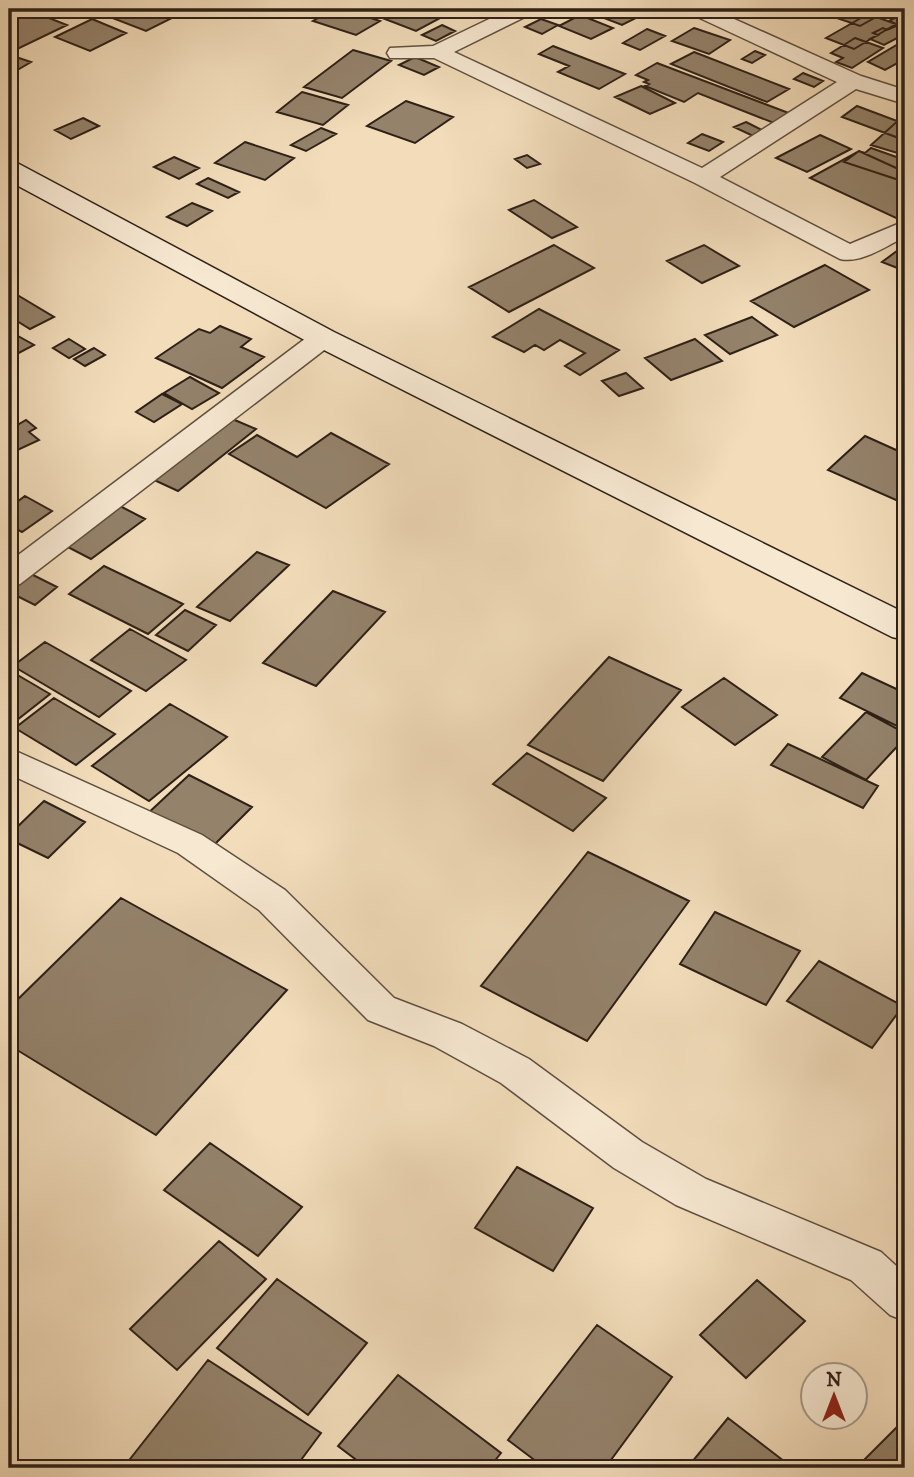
<svg xmlns="http://www.w3.org/2000/svg" width="914" height="1477" viewBox="0 0 914 1477" font-family="'IM FELL DW Pica',serif">
<style>
.building{fill:#94826b;stroke:#2e2016;stroke-width:2}
.lines{fill:none;stroke-linecap:round;stroke-linejoin:round}
.street-casing{stroke:#5f4f3f;stroke-width:3}
.secondary-casing{stroke:#2e2016;stroke-width:3}
.street{fill:#f7e8d2;fill-rule:evenodd}
.secondary{fill:#f7e8d2;fill-rule:evenodd}
</style>
<rect width="100%" height="100%" fill="#f2dcba"/>
<filter id="stains"><feTurbulence type="fractalNoise" baseFrequency=".00286" numOctaves="4"/><feColorMatrix values="0 0 0 0 .2 0 0 0 0 .09 0 0 0 0 .02 0 0 0 .5 -.17"/></filter>
<radialGradient id="worn" r=".72"><stop offset=".6" stop-color="#630" stop-opacity="0"/><stop offset="1" stop-color="#630" stop-opacity=".3"/></radialGradient>
<!-- building -->
<path class="building" d="M26,9L67,25L9,53V16Z
M113,9H170L182,13L146,31L102,14Z
M334,9H343L380,21L356,35L313,21Z
M381,9H423L444,16L416,31L372,14Z
M581,9H639L648,12L622,25Z
M848,9H853L876,17L860,26L834,17Z
M865,9H904L885,17Z
M868,14L896,24L854,49L826,38Z
M902,14L905,16V28L889,21Z
M580,15L613,28L591,39L559,26Z
M92,19L126,33L90,51L55,37Z
M541,19L558,25L542,34L525,27Z
M442,25L455,31L436,41L422,35Z
M896,26L905,30V34L884,45L870,39L878,35L873,33L883,28L887,30Z
M694,28L730,40L709,54L672,41Z
M647,29L665,36L640,50L623,43Z
M855,38L883,48L852,68L836,62L843,58L831,53Z
M905,40V59L885,70L868,62Z
M553,46L625,74L599,89L558,72L569,66L539,54Z
M353,50L391,61L342,98L304,87Z
M755,51L765,55L752,63L742,59Z
M694,52L789,89L767,102L671,64Z
M13,56L31,62L14,72L9,70V58Z
M415,57L439,67L424,75L399,65Z
M657,63L794,115L779,125L698,93L684,102L645,86L649,84L644,82L648,80L636,75Z
M803,73L823,81L814,87L794,79Z
M641,86L675,103L650,114L615,97Z
M302,92L348,105L323,125L277,112Z
M406,101L453,117L415,143L367,126Z
M857,106L905,124V130L896,137L842,117Z
M83,118L99,126L71,139L55,130Z
M901,118L905,119L904,155L871,145Z
M746,122L764,131L753,136L734,127Z
M321,128L336,134L306,151L291,145Z
M702,134L723,142L709,151L688,143Z
M820,135L851,149L807,172L776,158Z
M245,142L294,158L265,180L215,163Z
M871,148L905,160V182L844,162L859,151L865,153Z
M859,151L905,172V213L896,218L810,178Z
M527,155L540,164L527,168L515,159Z
M174,157L199,168L179,179L154,167Z
M208,178L239,192L228,198L197,184Z
M534,200L577,227L552,238L509,210Z
M192,203L212,211L187,226L167,217Z
M554,245L594,268L509,312L469,287Z
M704,245L739,266L702,283L667,261Z
M905,245V271L882,262Z
M825,265L869,290L794,327L751,301Z
M9,290L54,317L30,329L9,316Z
M539,309L619,350L580,375L565,366L585,353L560,340L544,350L535,345L524,352L493,337Z
M752,317L777,335L730,354L705,335Z
M220,326L251,339L241,347L264,357L222,388L156,358L199,329L210,333Z
M18,336L34,345L9,358V341Z
M69,339L85,349L69,358L53,348Z
M695,339L722,361L671,380L645,358Z
M94,348L105,355L85,366L74,359Z
M626,373L643,388L619,396L602,381Z
M190,377L219,393L192,409L164,393Z
M162,394L182,404L154,422L136,412Z
M9,415L19,424L26,420L36,428L29,432L39,440L9,454Z
M230,418L256,429L178,491L152,479Z
M331,433L389,464L326,508L229,454L257,435L297,457Z
M865,436L905,454V504L828,470Z
M25,496L52,511L22,532L9,525V508Z
M118,505L145,519L91,559L64,545Z
M257,552L289,565L230,621L197,607Z
M104,566L183,604L148,634L69,594Z
M31,574L57,587L35,605L9,592Z
M333,591L385,612L316,686L263,663Z
M185,610L216,625L188,651L156,635Z
M130,629L186,660L146,691L91,660Z
M45,642L131,691L99,717L13,666Z
M609,657L681,690L603,781L528,745Z
M9,670L50,694L12,724L9,722Z
M862,673L905,693V730L840,698Z
M724,678L777,715L735,745L682,707Z
M54,698L115,734L76,765L15,728Z
M170,704L227,737L149,801L92,766Z
M866,712L905,733V738L866,780L822,757Z
M788,744L878,786L863,808L771,765Z
M527,753L606,798L573,831L493,784Z
M189,775L252,807L209,850L145,816Z
M44,801L85,822L48,858L9,839V835Z
M588,852L689,901L587,1041L481,986Z
M121,898L287,990L156,1135L9,1045V1008Z
M715,912L800,951L766,1005L680,964Z
M819,961L903,1006L872,1048L787,1001Z
M210,1143L302,1207L258,1256L164,1190Z
M517,1167L593,1208L553,1271L475,1228Z
M219,1241L266,1279L177,1370L130,1329Z
M277,1279L367,1343L308,1415L217,1348Z
M757,1280L805,1321L746,1378L700,1335Z
M597,1325L672,1377L605,1468H545L508,1440Z
M208,1360L321,1433L295,1468H123Z
M398,1375L501,1453L489,1468H367L338,1446Z
M728,1418L793,1468H687Z
M905,1419V1468H856Z"/>
<g class="lines">
<defs>
<path id="street" d="M510,9H536L533,13L454,52L702,168L837,82L689,13L686,9H712L861,76L905,90V104L856,89L720,177L850,244L905,221V237C886,246 861,264 840,259L695,183L434,58H390L387,53L390,48L433,46Z
M323,330L332,332L336,338L332,344L20,584L9,587V562L314,332Z
M9,748L202,835L285,890L394,998L462,1024L529,1059L642,1142L706,1179L881,1252L905,1274V1321L890,1315L851,1280L676,1205L614,1168L501,1083L434,1046L368,1020L259,910L178,853L9,774Z"/>
<path id="secondary" d="M9,162L19,164L334,332L905,613V640L892,637L312,344L9,181Z"/>
</defs>
<!-- street casing -->
<use href="#street" class="street-casing"/>
<!-- secondary casing -->
<use href="#secondary" class="secondary-casing"/>
<!-- street -->
<use href="#street" class="street"/>
<!-- secondary -->
<use href="#secondary" class="secondary"/>
</g>
<!-- margin -->
<rect width="914" height="1477" fill="none" stroke="#f2dcba" stroke-width="35"/>
<rect x="10" y="10" width="893" height="1456" fill="none" stroke="#2e2016" stroke-width="3.5"/>
<rect x="18" y="18" width="879" height="1442" fill="none" stroke="#2e2016" stroke-width="2"/>
<!-- north arrow -->
<g transform="translate(834 1396)"><circle r="33" fill="#f7e8d2" stroke="#a79887" stroke-width="2"/>
<path d="M0-5L12 26L0 18L-12 26Z" fill="#8f2418"/>
<text y="-10" font-size="19" font-weight="bold" text-anchor="middle" fill="#2e2016">N</text>
</g>
<rect width="100%" height="100%" filter="url(#stains)"/>
<rect width="100%" height="100%" fill="url(#worn)"/>
</svg>
